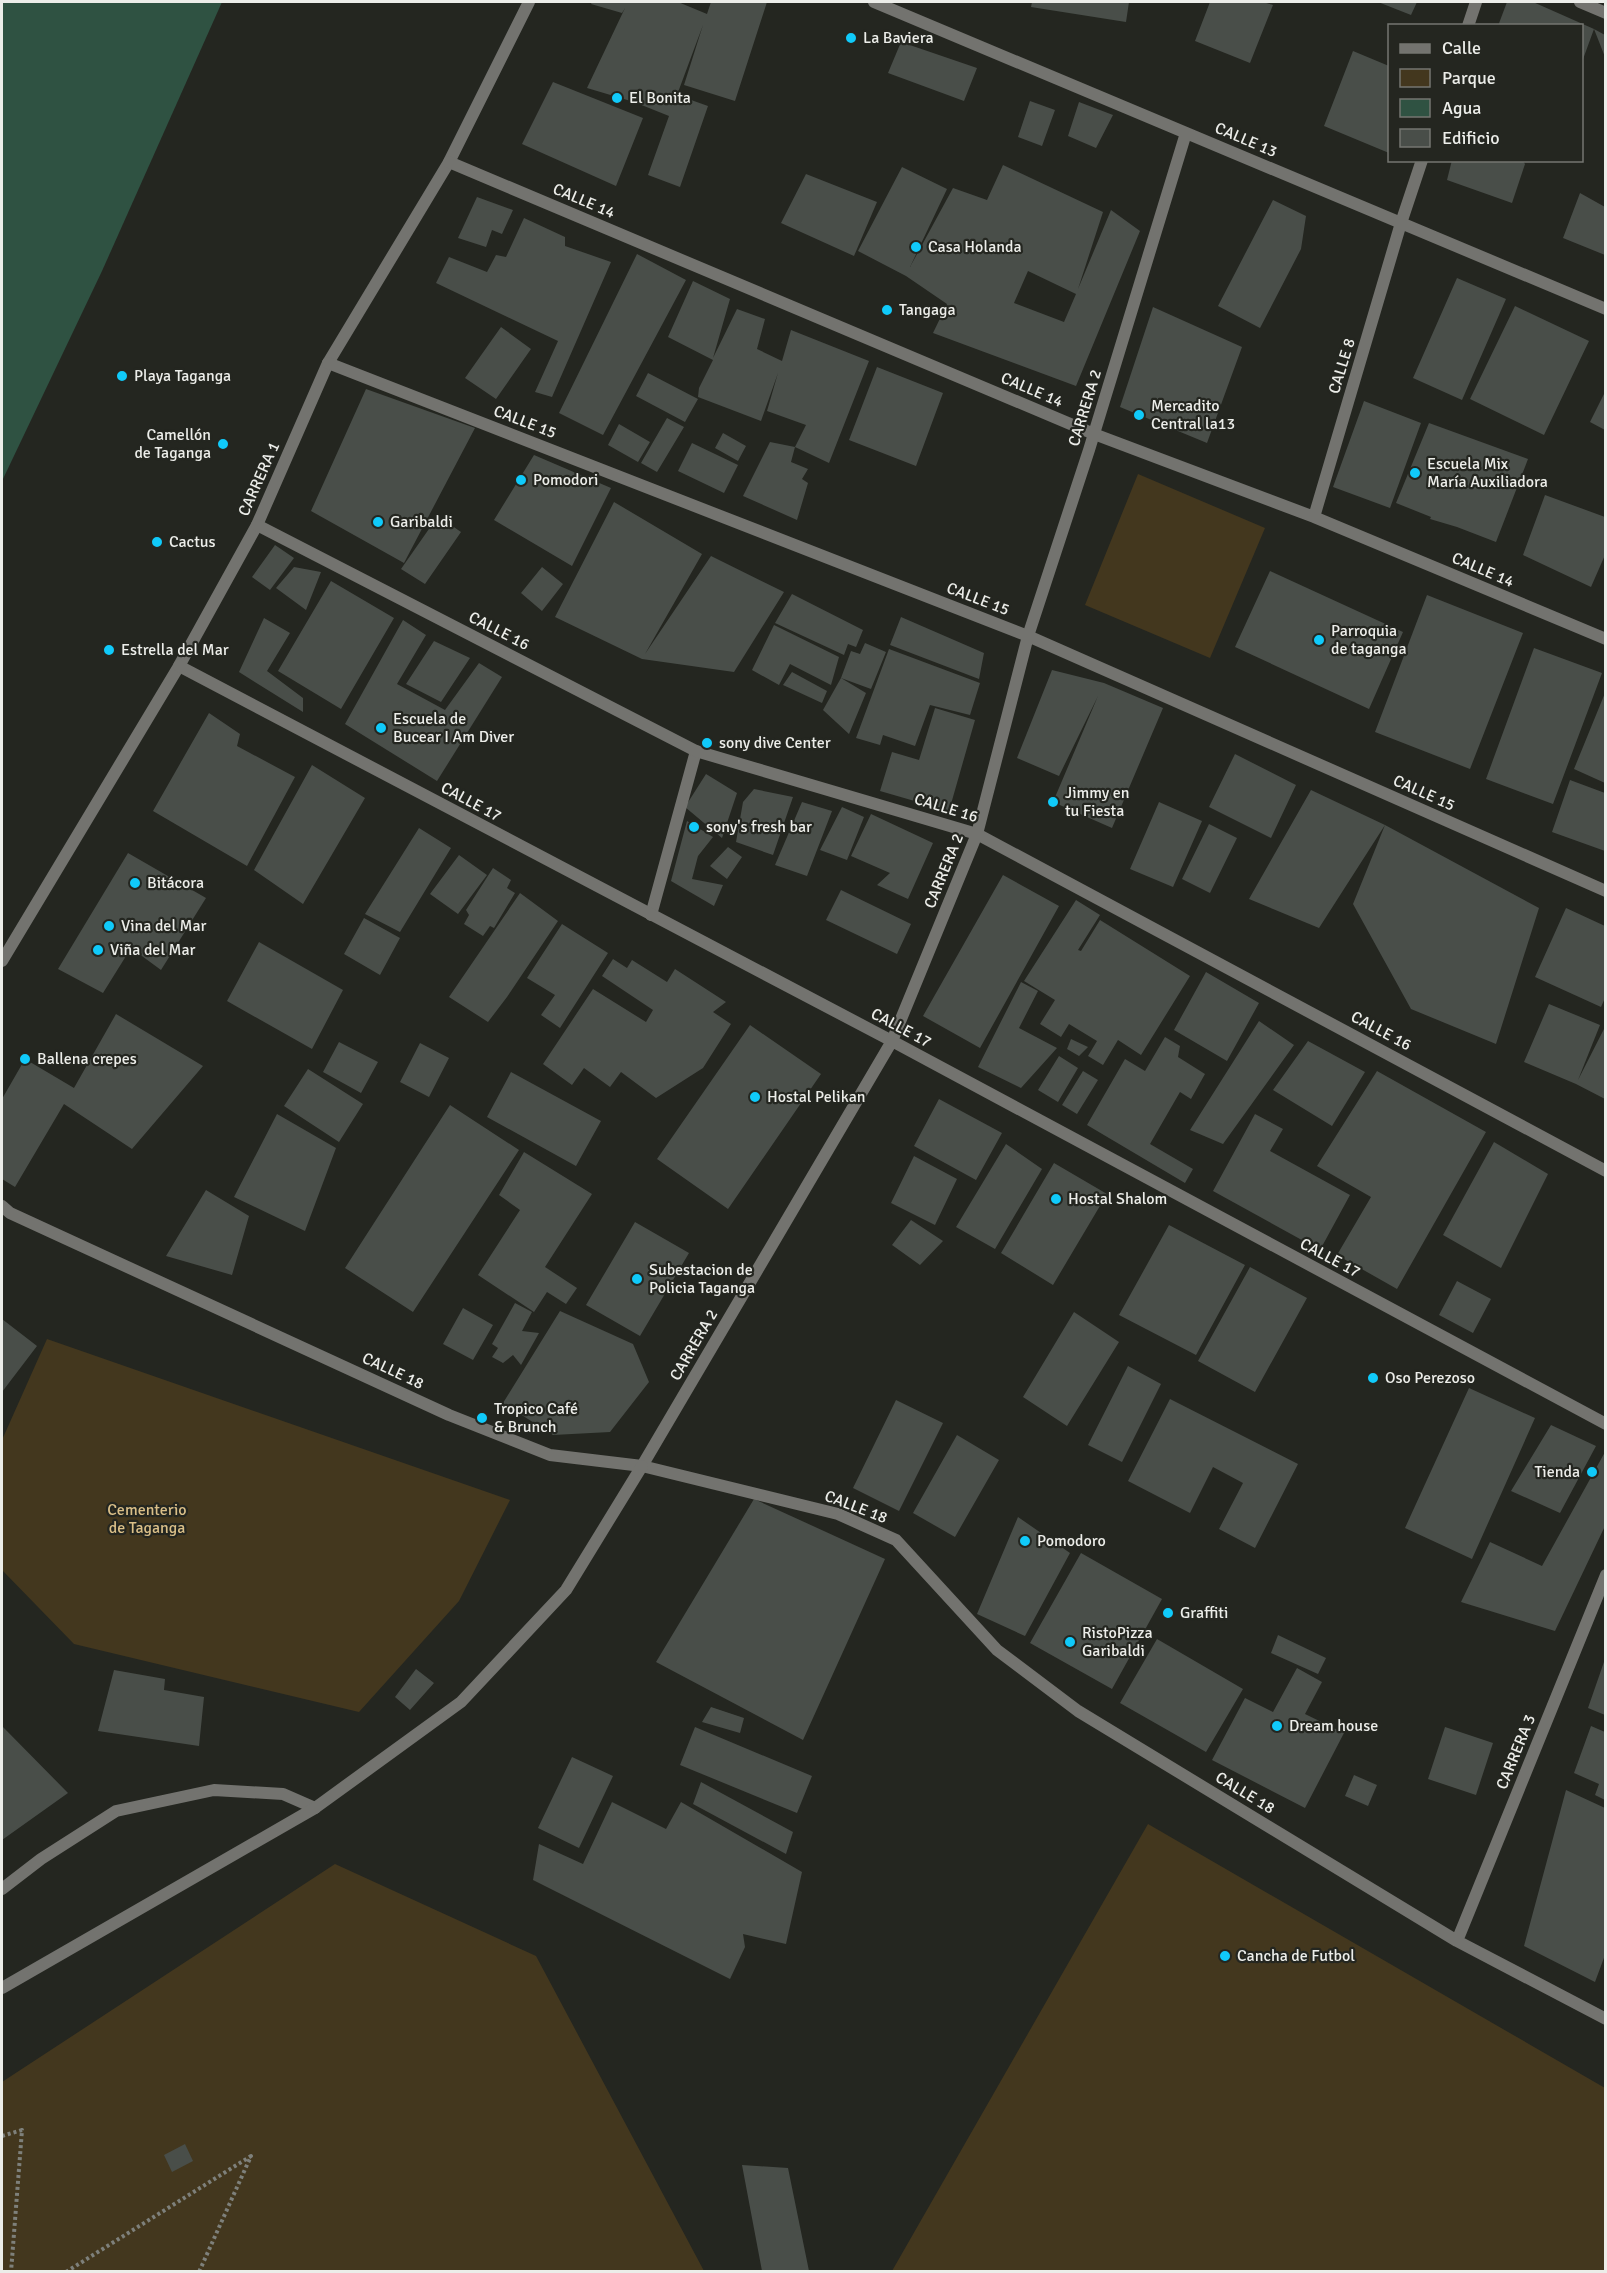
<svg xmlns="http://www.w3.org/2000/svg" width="1607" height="2273" viewBox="0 0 1607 2273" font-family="Signika,sans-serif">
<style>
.green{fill:#43371e}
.water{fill:#2f5242}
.building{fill:#494e49;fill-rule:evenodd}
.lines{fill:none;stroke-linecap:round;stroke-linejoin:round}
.path{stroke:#7e807b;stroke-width:4;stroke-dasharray:3 3;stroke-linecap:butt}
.pedestrian{stroke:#73736f;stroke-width:12}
.minor{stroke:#73736f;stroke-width:12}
.tertiary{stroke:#73736f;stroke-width:12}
.poi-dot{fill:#10cafa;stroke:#242620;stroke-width:2}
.labels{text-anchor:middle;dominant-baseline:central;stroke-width:4.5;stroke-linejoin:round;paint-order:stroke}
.poi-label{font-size:16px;fill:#ecede9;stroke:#242620;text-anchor:start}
.street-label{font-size:16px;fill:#ecede9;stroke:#242620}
.park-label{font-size:16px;fill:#dabf88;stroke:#242620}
</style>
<rect width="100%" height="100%" fill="#242620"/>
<!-- green -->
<path class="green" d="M1138,474L1265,528L1210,658L1085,605Z
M47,1339L510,1500L459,1601L359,1712L74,1644L2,1570V1440Z
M1148,1824L1605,2088V2271H892Z
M335,1864L536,1956L704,2271L2,2272V2082Z"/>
<!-- water -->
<path class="water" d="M2,2H222L102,271L2,481Z"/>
<!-- building -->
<path class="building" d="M592,2H678L707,14L711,2H767L735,101L684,85L703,25L677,95L708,106L680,187L648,175L669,116L634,102L587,88L625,8L622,13L591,4Z
M1032,2H1129L1126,22L1031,7Z
M1210,2H1263L1273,5L1250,63L1195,41Z
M1378,2H1417L1411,15Z
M1507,2H1533L1594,29L1582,62V26H1498Z
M1594,29L1605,35V57Z
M901,42L977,68L964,101L888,73Z
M1353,51L1389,66V153L1324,126Z
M553,82L643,118L616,186L522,144Z
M1030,101L1055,110L1042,146L1018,137Z
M1079,102L1113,115L1096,148L1068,136Z
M1452,160H1522L1525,164L1512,203L1447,180Z
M1003,165L1103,212L1078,289L1111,210L1140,231L1076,386L933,333L947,304L906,276L858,251L902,167L947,189L910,267L953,188L987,200ZM1028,271L1076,294L1064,322L1014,303Z
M806,174L877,202L854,256L781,223Z
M1580,193L1605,207V255L1563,238Z
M477,197L513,210L502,234L492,230L486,247L458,238Z
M1273,200L1306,216L1301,249L1260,328L1218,306Z
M524,218L565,237V246L611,262L552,397L535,392L558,341L436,283L449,257L487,272L496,255L506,257Z
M637,254L686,280L603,435L559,413Z
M1457,278L1506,299L1462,400L1413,378Z
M693,281L730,299L713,358L737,309L765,319L757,349L782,361L791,330L869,361L829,463L795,447L806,425L767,411L778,373L761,421L698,397L699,388L713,360L668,337Z
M1515,306L1589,341L1544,435L1470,399Z
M1153,307L1242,347L1207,443L1120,407Z
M501,327L531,349L496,399L465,378Z
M877,367L943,393L916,466L849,440Z
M648,373L698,399L685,422L636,396Z
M366,389L475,428L404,563L311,511Z
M1605,392V430L1590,422Z
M1364,401L1421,423L1390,508L1333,487Z
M667,418L684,427L657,472L641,463Z
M1429,423L1528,459L1496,542L1457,527L1430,519L1431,517L1396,503Z
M619,424L650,442L638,462L608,445Z
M723,433L746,446L738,461L715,448Z
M770,442L795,447L791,462L808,469L802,479L808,483L797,520L743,496Z
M692,443L738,465L724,493L678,471Z
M534,455L611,488L572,566L494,520Z
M1545,495L1605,517V555L1591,587L1523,555Z
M614,502L702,554L645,654L711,556L784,592L734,672L642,659L555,617Z
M438,516L461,532L425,584L401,569Z
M275,545L294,558L270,590L252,577Z
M294,567L321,572L306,610L276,588Z
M542,567L563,584L542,611L521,593Z
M1270,571L1403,632L1369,709L1235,647Z
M331,581L394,618L341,709L278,671Z
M792,594L863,630L856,647L848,644L844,655L775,623Z
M1427,595L1523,633L1470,769L1375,732Z
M901,617L984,653L979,679L890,645Z
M264,618L290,633L267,671L303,698V712L239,672Z
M403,620L426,635L397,684L445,710L479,663L502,677L437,781L345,724Z
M774,625L839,657L831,685L790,664L779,685L752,670Z
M434,641L470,658L441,702L406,684Z
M865,643L886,652L871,689L841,678L851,651L860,654Z
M1534,648L1602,673L1553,804L1486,779Z
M889,649L980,683L970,715L930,705L915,746L883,735L880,745L856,738Z
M1052,670L1104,683L1163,708L1112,828L1053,802L1098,696L1059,776L1017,758Z
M792,672L827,691L822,703L783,685Z
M841,678L866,693L849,734L823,710Z
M1605,693V783L1574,769Z
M935,708L975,720L949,811L880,791L892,752L919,760Z
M209,713L240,734L237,746L295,777L247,866L153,811Z
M1235,754L1296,785L1271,838L1209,807Z
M312,765L365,798L303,904L254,870Z
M706,774L737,793L722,838L685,807Z
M1570,780L1605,793V851L1552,832Z
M754,789L793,797L773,855L736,842L743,802Z
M1311,790L1385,825L1319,928L1249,899Z
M802,802L832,811L807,876L775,865Z
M1159,802L1202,821L1173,887L1130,869Z
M842,807L864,817L847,860L820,850Z
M871,814L933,843L908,899L877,885L890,873L851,856Z
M687,821L713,837L698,856L692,879L723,885L714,906L671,881Z
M1209,824L1237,838L1210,893L1182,879Z
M1385,825L1539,908L1496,1044L1411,1009L1353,904Z
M419,828L451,848L400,932L365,914Z
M728,847L742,857L727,879L710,866Z
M128,853L206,898L161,970L131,948L103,993L58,969Z
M459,855L487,875L458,914L430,894Z
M493,868L511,880L507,888L515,893L494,928L490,926L483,936L464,924L469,915L466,910Z
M1003,875L1059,906L980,1048L923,1016Z
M841,890L911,924L897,954L826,920Z
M520,893L558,921L507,997L488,1022L449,997Z
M1076,900L1100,915L1078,950L1081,951L1100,920L1190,976L1141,1055L1118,1040L1103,1065L1088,1056L1097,1041L1069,1024L1061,1037L1040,1024L1055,1000L1024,981Z
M1566,908L1605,926V998L1601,1007L1535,977Z
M364,918L400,938L380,975L344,954Z
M562,924L608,953L560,1028L541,1015L555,995L527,978Z
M259,942L343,990L312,1049L227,1001Z
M613,959L627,968L632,960L667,982L675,969L726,1002L713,1012L731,1024L703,1068L656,1098L621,1072L610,1087L584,1068L572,1085L543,1064L593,989L646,1022L653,1010L602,976Z
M1206,972L1259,1003L1227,1061L1174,1030Z
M1021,982L1038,991L1019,1028L1057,1048L1021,1088L978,1067Z
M1549,1004L1600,1025L1578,1080L1605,1027V1099L1576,1084L1524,1062Z
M116,1014L203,1066L132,1149L64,1104L15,1187L2,1179V1099L25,1059L74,1088Z
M1259,1021L1294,1045L1223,1144L1190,1130Z
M750,1025L821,1074L728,1209L657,1159Z
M1165,1037L1180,1046L1178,1057L1205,1074L1191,1099L1180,1092L1150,1144L1193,1169L1185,1183L1087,1125L1125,1059L1145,1071Z
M1071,1039L1088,1047L1079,1056L1067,1049Z
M1308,1041L1365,1072L1332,1126L1273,1090Z
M339,1042L378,1062L361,1093L323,1072Z
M420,1043L449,1058L429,1097L400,1082Z
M1059,1056L1078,1068L1058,1102L1038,1090Z
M308,1069L363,1104L339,1142L284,1106Z
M1083,1071L1098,1080L1077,1114L1062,1105Z
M1377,1071L1486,1132L1397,1289L1337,1255L1371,1197L1317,1166Z
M511,1072L601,1121L576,1166L487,1117Z
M939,1099L1002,1133L976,1180L914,1146Z
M450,1105L519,1150L413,1312L345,1268Z
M277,1114L336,1148L305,1231L234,1197Z
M1255,1114L1283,1129L1270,1151L1350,1195L1320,1250L1213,1191Z
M1494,1142L1548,1174L1501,1268L1443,1235Z
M1006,1144L1042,1169L995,1249L956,1227Z
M524,1152L592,1194L545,1267L577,1288L566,1304L547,1292L534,1312L478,1275L520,1210L499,1195Z
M914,1156L957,1179L935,1225L891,1203Z
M1054,1163L1107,1194L1053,1285L1001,1253Z
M206,1190L249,1216L232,1275L166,1256Z
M911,1220L943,1241L920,1265L892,1245Z
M635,1222L689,1253L640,1336L586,1305Z
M1169,1225L1245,1265L1196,1355L1119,1315Z
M1250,1267L1307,1298L1255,1392L1198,1361Z
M1457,1281L1491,1299L1473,1333L1439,1315Z
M515,1303L532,1312L522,1331L539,1333L521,1365L513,1355L503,1363L492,1357L498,1348L492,1344Z
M463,1308L493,1325L473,1360L443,1344Z
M560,1311L633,1344L649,1382L610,1432L553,1435L503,1403Z
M1074,1312L1119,1342L1067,1426L1023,1397Z
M2,1319L37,1346L2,1392Z
M1128,1366L1161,1384L1122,1462L1088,1445Z
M1469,1388L1535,1418L1472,1559L1405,1528Z
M1170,1399L1298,1464L1255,1548L1219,1529L1243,1483L1213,1467L1190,1513L1128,1481Z
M896,1400L943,1423L899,1511L853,1488Z
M1551,1425L1596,1446L1560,1513L1511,1491Z
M957,1435L999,1460L955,1537L913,1513Z
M1605,1452V1526L1555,1631L1461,1602L1490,1542L1542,1566Z
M754,1499L885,1559L803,1740L656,1662Z
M1018,1517L1070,1553L1025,1636L977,1614Z
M1081,1553L1162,1599L1112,1689L1030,1643Z
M1278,1635L1326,1658L1318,1674L1271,1653Z
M1157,1639L1243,1689L1206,1752L1120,1703Z
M1605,1659V1715L1588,1708Z
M1297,1668L1322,1682L1305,1714L1344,1733L1305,1808L1212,1760L1245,1698L1273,1712Z
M416,1669L434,1683L410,1710L395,1697Z
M114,1670L165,1679L164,1690L204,1697L199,1746L98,1731Z
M711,1707L744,1718L740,1733L702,1722Z
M2,1726L68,1793L2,1840Z
M1591,1726L1605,1732V1800L1595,1795L1599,1784L1574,1773Z
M695,1727L812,1776L797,1813L680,1765Z
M1445,1727L1493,1743L1476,1795L1428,1779Z
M572,1757L613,1776L579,1848L538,1828Z
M1354,1775L1377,1785L1368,1806L1345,1796Z
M701,1782L793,1832L786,1854L693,1804Z
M1566,1790L1605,1808V1955L1595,1982L1524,1946Z
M612,1802L666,1829L681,1802L802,1872L786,1944L743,1934L745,1947L730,1979L533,1880L539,1844L583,1864Z
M185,2144L193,2161L172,2172L164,2155Z
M742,2165L788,2168L809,2271H762Z"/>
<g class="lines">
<!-- path -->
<path class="path" d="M2,2136L22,2130L11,2272
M66,2272L251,2156L199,2272"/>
<!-- pedestrian -->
<path class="pedestrian" d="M651,915L696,751
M2,961L179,666L257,525L328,363L449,162L529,2"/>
<!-- minor -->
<path class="minor" d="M874,2L1606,309
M1580,2L1606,13
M1468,26L1476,2
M449,162L1094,434L1314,517L1606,639
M328,363L1028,636L1606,891
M1314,517L1401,223L1422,160
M257,525L696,751L977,834L1606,1171
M179,666L892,1041L1606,1424
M2,1206L10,1213L449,1415L550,1455L642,1466L838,1514L896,1540L997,1650L1078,1711L1457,1941L1606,2019
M642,1466L892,1041L977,834L1028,636L1089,450L1186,133
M2,1889L41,1859L116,1811L214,1790L283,1794L315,1808
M1457,1941L1606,1575"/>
<!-- tertiary -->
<path class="tertiary" d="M2,1988L315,1808L461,1702L566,1590L642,1466"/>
</g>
<!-- markers -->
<g class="poi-dot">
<circle cx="851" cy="38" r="6"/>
<circle cx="617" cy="98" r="6"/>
<circle cx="916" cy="247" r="6"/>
<circle cx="887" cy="310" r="6"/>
<circle cx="122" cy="376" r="6"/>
<circle cx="1139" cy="415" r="6"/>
<circle cx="223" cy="444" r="6"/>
<circle cx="1415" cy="473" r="6"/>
<circle cx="521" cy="480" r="6"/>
<circle cx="378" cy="522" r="6"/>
<circle cx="157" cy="542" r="6"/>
<circle cx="1319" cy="640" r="6"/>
<circle cx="109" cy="650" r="6"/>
<circle cx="381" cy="728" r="6"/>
<circle cx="707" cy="743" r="6"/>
<circle cx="1053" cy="802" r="6"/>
<circle cx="694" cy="827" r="6"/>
<circle cx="135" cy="883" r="6"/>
<circle cx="109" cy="926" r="6"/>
<circle cx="98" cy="950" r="6"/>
<circle cx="25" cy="1059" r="6"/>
<circle cx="755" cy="1097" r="6"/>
<circle cx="1056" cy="1199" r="6"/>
<circle cx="637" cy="1279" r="6"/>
<circle cx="1373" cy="1378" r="6"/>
<circle cx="482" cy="1418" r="6"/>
<circle cx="1592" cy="1472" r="6"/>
<circle cx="1025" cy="1541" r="6"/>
<circle cx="1168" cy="1613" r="6"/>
<circle cx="1070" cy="1642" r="6"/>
<circle cx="1277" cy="1726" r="6"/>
<circle cx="1225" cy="1956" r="6"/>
</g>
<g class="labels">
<!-- poi labels -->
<g class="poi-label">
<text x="863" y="38">La Baviera</text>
<text x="629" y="98">El Bonita</text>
<text x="928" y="247">Casa Holanda</text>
<text x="899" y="310">Tangaga</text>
<text x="134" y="376">Playa Taganga</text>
<text x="1151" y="406">Mercadito<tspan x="1151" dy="18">Central la13</tspan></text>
<text x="211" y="435" text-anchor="end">Camellón<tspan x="211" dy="18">de Taganga</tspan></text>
<text x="1427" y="464">Escuela Mix<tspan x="1427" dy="18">María Auxiliadora</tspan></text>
<text x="533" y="480">Pomodori</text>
<text x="390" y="522">Garibaldi</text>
<text x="169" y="542">Cactus</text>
<text x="1331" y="631">Parroquia<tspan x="1331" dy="18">de taganga</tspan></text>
<text x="121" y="650">Estrella del Mar</text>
<text x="393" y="719">Escuela de<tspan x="393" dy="18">Bucear I Am Diver</tspan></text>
<text x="719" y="743">sony dive Center</text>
<text x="1065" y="793">Jimmy en<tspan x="1065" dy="18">tu Fiesta</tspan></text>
<text x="706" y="827">sony's fresh bar</text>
<text x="147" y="883">Bitácora</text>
<text x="121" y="926">Vina del Mar</text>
<text x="110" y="950">Viña del Mar</text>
<text x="37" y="1059">Ballena crepes</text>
<text x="767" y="1097">Hostal Pelikan</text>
<text x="1068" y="1199">Hostal Shalom</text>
<text x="649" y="1270">Subestacion de<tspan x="649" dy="18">Policia Taganga</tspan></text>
<text x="1385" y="1378">Oso Perezoso</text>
<text x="494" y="1409">Tropico Café<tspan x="494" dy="18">&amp; Brunch</tspan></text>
<text x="1580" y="1472" text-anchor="end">Tienda</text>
<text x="1037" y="1541">Pomodoro</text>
<text x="1180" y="1613">Graffiti</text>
<text x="1082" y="1633">RistoPizza<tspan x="1082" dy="18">Garibaldi</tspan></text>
<text x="1289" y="1726">Dream house</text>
<text x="1237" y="1956">Cancha de Futbol</text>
</g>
<!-- street labels -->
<g class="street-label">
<text transform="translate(1246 140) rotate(23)">CALLE 13</text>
<text transform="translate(584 201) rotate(23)">CALLE 14</text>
<text transform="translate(1342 366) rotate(-73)">CALLE 8</text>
<text transform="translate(1032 390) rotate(23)">CALLE 14</text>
<text transform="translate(1085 408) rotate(-73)">CARRERA 2</text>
<text transform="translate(525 422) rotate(21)">CALLE 15</text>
<text transform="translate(259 479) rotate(-66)">CARRERA 1</text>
<text transform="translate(1483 570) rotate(23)">CALLE 14</text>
<text transform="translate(978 599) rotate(21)">CALLE 15</text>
<text transform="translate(499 631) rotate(27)">CALLE 16</text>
<text transform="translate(1424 793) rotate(24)">CALLE 15</text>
<text transform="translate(471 802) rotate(28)">CALLE 17</text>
<text transform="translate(946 808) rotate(17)">CALLE 16</text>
<text transform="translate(944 871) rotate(-68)">CARRERA 2</text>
<text transform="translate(901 1028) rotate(28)">CALLE 17</text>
<text transform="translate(1381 1031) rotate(28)">CALLE 16</text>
<text transform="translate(1330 1258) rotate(28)">CALLE 17</text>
<text transform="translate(694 1345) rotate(-60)">CARRERA 2</text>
<text transform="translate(393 1371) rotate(25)">CALLE 18</text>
<text transform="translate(856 1507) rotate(21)">CALLE 18</text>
<text transform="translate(1516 1752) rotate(-68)">CARRERA 3</text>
<text transform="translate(1245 1793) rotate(31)">CALLE 18</text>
</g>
<!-- park labels -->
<g class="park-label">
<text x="147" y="1510">Cementerio<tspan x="147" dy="18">de Taganga</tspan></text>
</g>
</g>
<!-- border -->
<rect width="1607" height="2273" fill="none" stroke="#ecede9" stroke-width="6"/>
<!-- legend -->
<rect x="1388" y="24" width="195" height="138" fill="#242620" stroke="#747670" stroke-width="1.5"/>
<rect x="1400" y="44" width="30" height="9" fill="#73736f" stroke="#747670" stroke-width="1.5"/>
<text x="1442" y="54" font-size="18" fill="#ecede9">Calle</text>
<rect x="1400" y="69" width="30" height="18" fill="#43371e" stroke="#747670" stroke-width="1.5"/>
<text x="1442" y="84" font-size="18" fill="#ecede9">Parque</text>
<rect x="1400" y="99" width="30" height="18" fill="#2f5242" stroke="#747670" stroke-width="1.5"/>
<text x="1442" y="114" font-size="18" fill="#ecede9">Agua</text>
<rect x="1400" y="129" width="30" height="18" fill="#494e49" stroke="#747670" stroke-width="1.5"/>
<text x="1442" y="144" font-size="18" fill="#ecede9">Edificio</text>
</svg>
